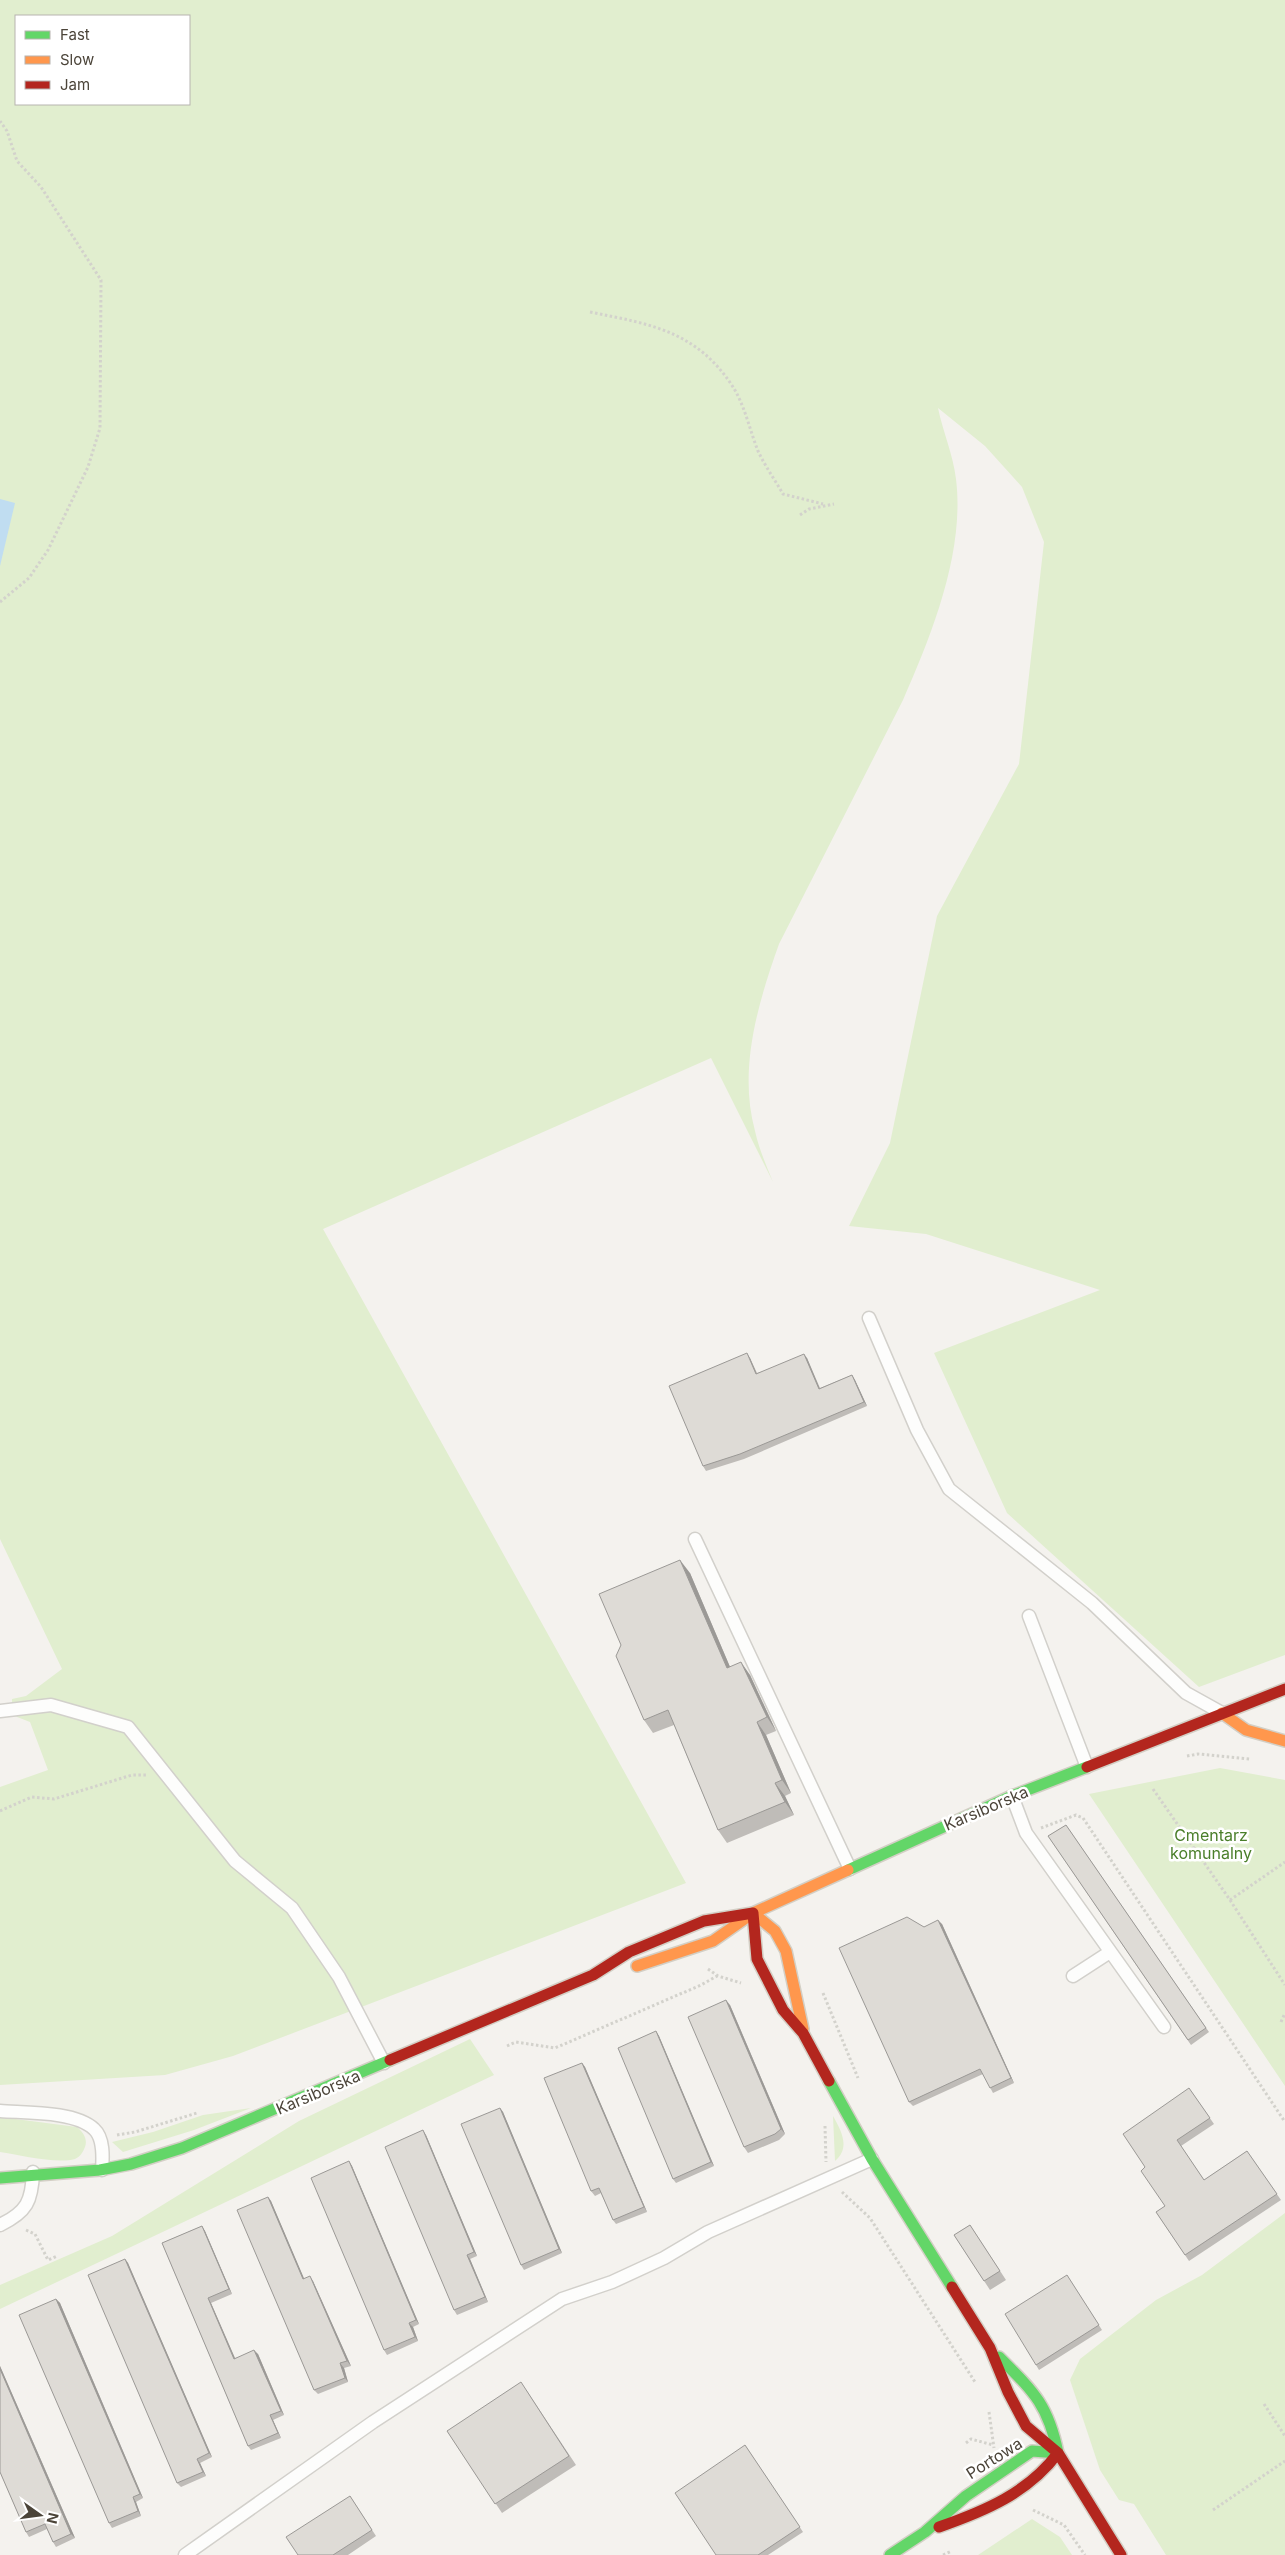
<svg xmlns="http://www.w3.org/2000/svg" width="1285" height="2555" viewBox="0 0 1285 2555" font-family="Inter,sans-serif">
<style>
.green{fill:#e1eecf;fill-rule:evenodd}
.water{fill:#c0ddf1}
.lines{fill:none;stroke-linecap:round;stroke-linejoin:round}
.lane-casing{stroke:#d2d0cb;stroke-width:15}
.fast-casing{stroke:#d3cfc5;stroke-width:14}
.slow-casing{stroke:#d3cfc5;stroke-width:14}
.jam-casing{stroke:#d3cfc5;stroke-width:14}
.path{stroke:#d3d2cc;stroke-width:3;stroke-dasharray:2.5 2.5;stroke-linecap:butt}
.lane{stroke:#fdfdfc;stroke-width:12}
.fast{stroke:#63d668;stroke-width:11}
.slow{stroke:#ff974d;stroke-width:11}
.jam{stroke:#b3261e;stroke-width:11}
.wall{fill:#bfbcb8}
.shaded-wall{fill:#9b9996}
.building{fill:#dedbd6;stroke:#9b9996}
.labels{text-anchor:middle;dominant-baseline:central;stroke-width:5;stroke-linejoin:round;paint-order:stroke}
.street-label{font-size:16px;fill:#4b4439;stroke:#fff}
.park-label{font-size:16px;fill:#4a7f2a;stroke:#fff}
</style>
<rect width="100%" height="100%" fill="#f4f2ee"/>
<!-- green -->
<path class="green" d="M0,0H1285V1655L1199,1687L1007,1513L934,1353L1100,1290L926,1234L849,1226L890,1143L937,916L1019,764L1044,542L1022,487L985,446L938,408C943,432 953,454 956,479C965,552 932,634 903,700L779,944C758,1003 738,1069 755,1131C759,1149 766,1165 773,1182L711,1058L323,1229L686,1883L233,2056L165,2075L0,2085V1787L48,1770L30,1722L12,1715V1699L26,1696L62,1669L0,1539ZM16,16H189V104H16Z
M1220,1768L1285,1780V2086L1089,1794Z
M470,2039L494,2075L0,2309V2285L112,2236L299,2121Z
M251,2108L194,2130L123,2152L112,2142L153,2132L203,2115Z
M833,2116C841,2130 851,2148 835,2161Z
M0,2117L77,2127C83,2132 88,2139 85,2147C83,2152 80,2157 75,2159C56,2164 20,2155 0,2152Z
M1285,2213V2555H1166L1134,2504L1119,2500L1100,2470L1070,2380L1080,2359L1156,2300L1202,2275Z
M1032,2519L1060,2537L1072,2555H978Z"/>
<!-- water -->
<path class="water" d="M0,499L15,503L0,566Z"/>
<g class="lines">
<defs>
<path id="lane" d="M869,1318L917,1430L949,1489L1092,1603L1186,1693L1222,1713
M695,1539L850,1869
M1029,1616L1087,1767
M0,1711L51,1705L128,1727L235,1861L292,1908L339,1977L384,2063
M1012,1796L1026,1833L1164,2027
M1073,1976L1110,1952
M0,2111C25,2113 75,2111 94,2129C104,2138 103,2157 102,2170
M0,2225C27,2212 32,2201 33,2172
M185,2555L373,2422L562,2299L612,2282L664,2258L708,2232L872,2159"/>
<path id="fast" d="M848,1870L1012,1796L1087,1767
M829,2081L872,2159L952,2287
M0,2178L100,2170L131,2164L182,2148L390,2060
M999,2357C1033,2391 1048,2404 1058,2453
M890,2555L925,2532L966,2496L1032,2451L1058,2453"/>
<path id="slow" d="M1222,1713L1246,1730L1285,1741
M753,1913L775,1931L786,1951L803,2029
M637,1966L713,1941L753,1913L848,1870"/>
<path id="jam" d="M1087,1767L1285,1689
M753,1913L757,1959L783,2010L803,2033L829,2081
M390,2060L593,1975L629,1952L704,1921L753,1913
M952,2287L990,2348L1008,2392L1026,2426L1058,2453L1121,2555
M939,2527C985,2511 1028,2493 1058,2453"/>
</defs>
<!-- lane casing -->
<use href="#lane" class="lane-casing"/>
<!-- fast casing -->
<use href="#fast" class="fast-casing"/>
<!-- slow casing -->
<use href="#slow" class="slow-casing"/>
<!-- jam casing -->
<use href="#jam" class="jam-casing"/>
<!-- path -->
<path class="path" d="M590,312C650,324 697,331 733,387C745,406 750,431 758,451C765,466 775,480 783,494L823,504
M800,515L809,509L834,504
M0,602L29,578L48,550L88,467L100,428L101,280L41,187L17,161L7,131L0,121
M1187,1756L1198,1754L1250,1759
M1153,1789L1230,1900L1285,1862
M0,1811L32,1797L54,1799L132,1775H146
M1041,1828L1076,1815L1083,1818L1285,2122
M1230,1900L1285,1985
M708,1969L718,1976L741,1983
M823,1993L858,2078
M1281,2022L1285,2013
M507,2046L516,2042L555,2048L701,1985L717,1976
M825,2126L826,2162
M117,2135L135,2132L197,2113
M842,2192L870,2218L975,2382
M26,2230L35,2234L48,2260L57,2256
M1264,2404L1285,2436
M989,2412L994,2448
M966,2443L971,2439L993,2445
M1033,2510L1064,2525L1085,2555
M1213,2510L1285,2461
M943,2555L952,2551"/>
<!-- lane -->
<use href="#lane" class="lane"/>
<!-- fast -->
<use href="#fast" class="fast"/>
<!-- slow -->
<use href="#slow" class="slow"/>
<!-- jam -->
<use href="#jam" class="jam"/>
</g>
<!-- wall -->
<path class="wall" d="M750,1358L757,1373L807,1358L820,1388L852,1375L855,1380L867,1406L744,1459L706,1471L703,1466Z
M690,1573L730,1667L750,1675L776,1731L766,1735L791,1793L785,1796L794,1815L727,1843L718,1830L674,1725L653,1733L644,1720Z
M1066,1825L1209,2032L1191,2045L1048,1836Z
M942,1924L1014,2083L993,2093L983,2074L913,2106L909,2102L924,1927Z
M730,2005L785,2134L779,2140L748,2153L744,2147Z
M656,2031L659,2036L714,2166L676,2183L673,2179Z
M582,2063L585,2067L647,2212L616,2224L613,2220L601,2193L595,2196L591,2191Z
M1189,2088L1214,2124L1181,2146L1204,2180L1247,2151L1281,2200L1189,2261L1156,2212L1165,2206L1145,2167Z
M500,2108L503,2112L562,2253L524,2270L521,2265Z
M426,2135L477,2256L470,2259L488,2302L457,2315L454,2310Z
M349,2161L352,2166L419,2324L413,2327L418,2341L387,2355L384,2350Z
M268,2197L271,2201L304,2279L313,2281L351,2366L344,2368L348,2382L318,2394L314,2390Z
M970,2225L1006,2280L990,2290L954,2235Z
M202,2226L205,2231L232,2294L211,2303L235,2358L258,2354L284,2415L273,2420L281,2438L251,2450L248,2446L162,2243Z
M125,2259L128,2263L212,2457L200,2463L206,2476L181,2487L177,2483Z
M1067,2275L1102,2330L1039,2370L1036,2365Z
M56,2299L60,2303L143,2498L136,2502L141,2516L112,2528L109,2523Z
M0,2366L75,2538L56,2547L53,2542L47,2529L29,2537L26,2532L0,2472Z
M527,2391L576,2465L502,2513L447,2431Z
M745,2445L803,2532L768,2555H716Z
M350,2496L376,2536L348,2555H298Z"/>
<!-- shaded-wall -->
<path class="shaded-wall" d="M747,1353L750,1358L759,1379L756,1374Z
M804,1354L807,1358L822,1394L819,1389Z
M852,1375L855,1380L867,1406L864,1402Z
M680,1560L690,1573L736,1681L727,1668Z
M741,1662L750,1675L776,1731L767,1717Z
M757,1722L766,1735L791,1793L782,1780Z
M775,1783L785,1796L794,1815L785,1802Z
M938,1920L942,1924L1014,2083L1011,2078Z
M726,2000L730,2005L785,2134L781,2129Z
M656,2031L659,2036L714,2166L711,2162Z
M582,2063L585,2067L647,2212L644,2207Z
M500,2108L503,2112L562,2253L559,2249Z
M423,2130L426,2135L477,2256L474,2252Z
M349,2161L352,2166L419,2324L416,2320Z
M268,2197L271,2201L306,2283L303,2279Z
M202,2226L205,2231L232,2294L229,2289Z
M467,2255L470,2259L488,2302L485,2297Z
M125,2259L128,2263L212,2457L209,2453Z
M310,2276L313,2281L351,2366L347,2361Z
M208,2298L211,2303L237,2363L234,2359Z
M56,2299L60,2303L143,2498L140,2494Z
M409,2323L413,2327L418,2341L415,2337Z
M254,2350L258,2354L284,2415L281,2411Z
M340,2363L344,2368L348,2382L345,2378Z
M0,2366L75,2538L71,2534L0,2369Z
M270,2415L273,2420L281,2438L278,2433Z
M197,2459L200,2463L206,2476L203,2472Z
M133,2497L136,2502L141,2516L138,2511Z"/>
<!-- building -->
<path class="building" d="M747,1353L756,1374L804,1354L819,1389L852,1375L864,1402L740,1454L703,1466L669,1386Z
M680,1560L727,1668L741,1662L767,1717L757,1722L782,1780L775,1783L785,1802L718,1830L668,1710L644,1720L616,1656L621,1645L599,1594Z
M1066,1825L1206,2028L1188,2040L1048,1836Z
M907,1917L924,1927L938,1920L1011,2078L990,2088L980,2069L909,2102L839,1948Z
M726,2000L781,2129L775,2134L744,2147L688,2017Z
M656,2031L711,2162L673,2179L618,2048Z
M582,2063L644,2207L613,2220L599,2188L591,2191L544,2078Z
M1189,2088L1210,2118L1177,2140L1204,2180L1247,2151L1277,2194L1185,2255L1156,2212L1165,2206L1141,2171L1145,2167L1123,2134Z
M500,2108L559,2249L521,2265L461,2124Z
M423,2130L474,2252L467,2255L485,2297L454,2310L385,2147Z
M349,2161L416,2320L409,2323L415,2337L384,2350L311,2178Z
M268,2197L303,2279L310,2276L347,2361L340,2363L345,2378L314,2390L237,2210Z
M970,2225L1000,2271L984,2281L954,2235Z
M202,2226L229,2289L208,2298L234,2359L254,2350L281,2411L270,2415L278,2433L248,2446L162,2243Z
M125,2259L209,2453L197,2459L203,2472L177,2483L88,2275Z
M1067,2275L1099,2325L1036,2365L1005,2314Z
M56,2299L140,2494L133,2497L138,2511L109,2523L19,2315Z
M0,2369L71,2534L53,2542L45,2524L26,2532L0,2472Z
M521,2382L569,2456L495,2504L447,2431Z
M745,2445L800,2527L758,2555H716L675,2493Z
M350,2496L372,2530L333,2555H298L286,2537Z"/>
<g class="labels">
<!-- street labels -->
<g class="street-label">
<text transform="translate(986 1808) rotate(-23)">Karsiborska</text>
<text transform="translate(318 2092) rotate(-23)">Karsiborska</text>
<text transform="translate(994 2458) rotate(-32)">Portowa</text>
</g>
<!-- park labels -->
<g class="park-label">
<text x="1211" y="1835">Cmentarz<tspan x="1211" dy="18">komunalny</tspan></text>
</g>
</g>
<!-- legend -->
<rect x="15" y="15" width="175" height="90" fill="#ffffff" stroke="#b7b4b0"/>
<rect x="25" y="31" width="25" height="8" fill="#63d668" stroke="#b7b4b0"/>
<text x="60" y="40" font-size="15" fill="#4b4439">Fast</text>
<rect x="25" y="56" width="25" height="8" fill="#ff974d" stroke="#b7b4b0"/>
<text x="60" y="65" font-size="15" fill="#4b4439">Slow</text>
<rect x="25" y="81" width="25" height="8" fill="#b3261e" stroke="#b7b4b0"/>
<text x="60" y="90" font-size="15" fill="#4b4439">Jam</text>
<!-- north arrow -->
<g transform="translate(40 2515) rotate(104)" stroke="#ffffff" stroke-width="4" paint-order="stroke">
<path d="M0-4L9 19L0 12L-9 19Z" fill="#4b4439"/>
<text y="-8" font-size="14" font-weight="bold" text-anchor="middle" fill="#4b4439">N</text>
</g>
</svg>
